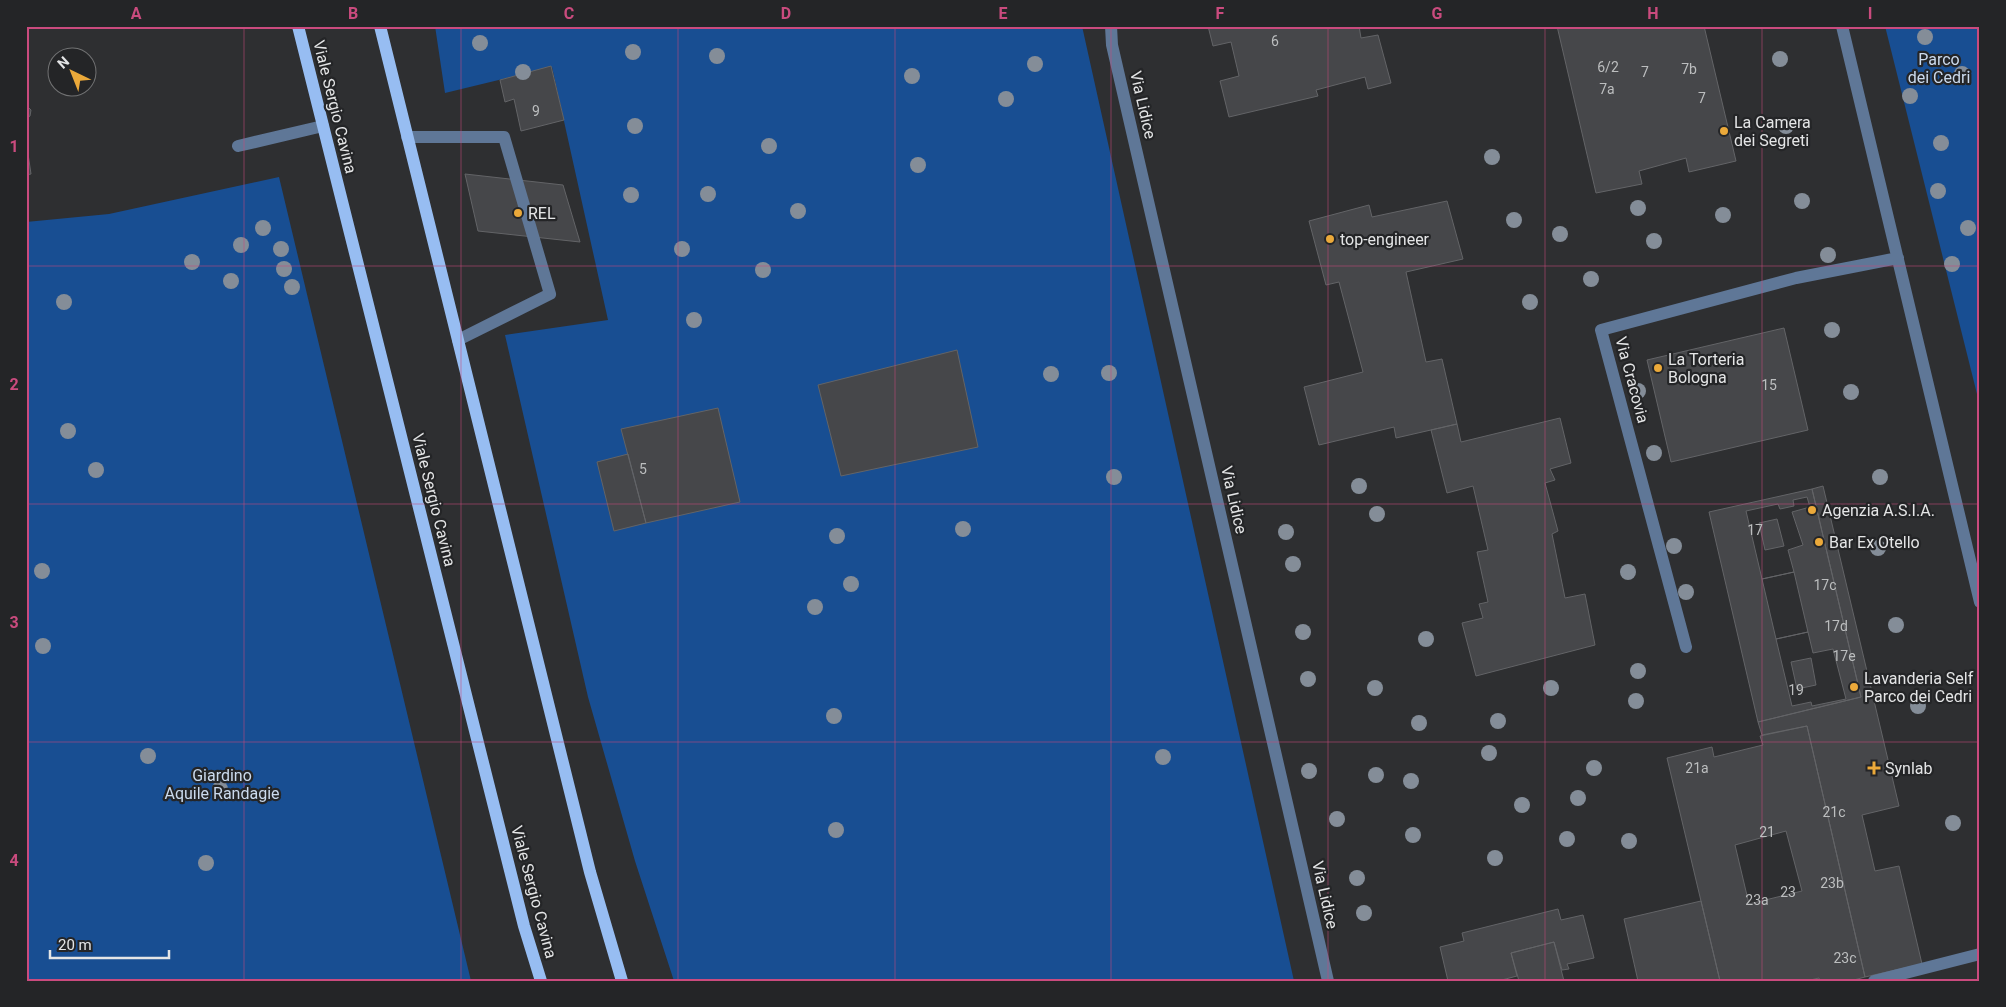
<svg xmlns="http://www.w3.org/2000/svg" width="2006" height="1007" viewBox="0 0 2006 1007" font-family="Roboto,sans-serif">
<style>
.green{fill:#184e92}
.building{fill:#46474a;stroke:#636467;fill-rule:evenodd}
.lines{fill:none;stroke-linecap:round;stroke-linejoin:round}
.minor{stroke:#5f7797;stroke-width:12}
.major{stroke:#97bdf2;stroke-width:12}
.tree{fill:#848d98}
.grid{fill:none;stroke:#ca4b7e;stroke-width:1;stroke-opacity:0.55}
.poi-dot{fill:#eba93a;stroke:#242527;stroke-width:2}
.labels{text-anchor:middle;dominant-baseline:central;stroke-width:4.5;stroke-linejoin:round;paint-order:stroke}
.number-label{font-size:14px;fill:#bcbebf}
.park-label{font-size:16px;fill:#cbdaed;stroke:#242527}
.street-label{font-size:16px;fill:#e4e5e6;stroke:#242527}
.poi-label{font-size:16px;fill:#e4e5e6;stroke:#242527;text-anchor:start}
.neatline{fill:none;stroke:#ca4b7e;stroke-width:2}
.grid-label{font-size:16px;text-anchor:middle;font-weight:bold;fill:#ca4b7e}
</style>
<rect width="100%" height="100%" fill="#2e2f31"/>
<!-- green -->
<path class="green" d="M435,26H1082L1294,981H674L635,861L588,697L505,335L608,320L552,67L445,93Z
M1885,26H1980V406Z
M279,177L471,981H26V222L109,214Z"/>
<!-- building -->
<path class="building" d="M1208,26H1359L1361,38L1378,35L1391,83L1368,89L1365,77L1316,90L1318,96L1229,117L1220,81L1239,76L1231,42L1213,46Z
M1557,26H1704L1736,161L1689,172L1686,158L1639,171L1642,184L1596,193Z
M551,66L564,120L521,131L514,99L505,102L500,80Z
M26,105L31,110L30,116L26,119Z
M27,147L31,174L26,175V148Z
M465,174L563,185L580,242L478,231Z
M1447,201L1463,259L1406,272L1426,362L1442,359L1457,424L1396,438L1394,427L1319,445L1304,387L1363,372L1339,282L1326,285L1309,221L1369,205L1372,217Z
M1784,328L1808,430L1671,462L1647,360Z
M957,350L978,447L841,476L818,385Z
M718,408L740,502L646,523L621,429Z
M1560,418L1571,463L1550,469L1555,480L1545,483L1558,531L1552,534L1565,598L1585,594L1595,645L1476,676L1462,623L1483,618L1479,604L1488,602L1477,552L1488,550L1473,486L1447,493L1431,430L1457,424L1461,442Z
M628,454L646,523L614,531L597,462Z
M1823,486L1899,806L1862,815L1875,871L1899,866L1922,964L1865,977L1807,726L1762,735L1758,722L1861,697L1812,489Z
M1812,489L1861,697L1758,722L1709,512ZM1794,572L1808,632L1776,639L1762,579Z
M1807,497L1810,507L1792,512L1803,545L1788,550L1794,572L1762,579L1746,511L1778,504L1780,509L1794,506L1793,500ZM1777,519L1784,546L1765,550L1759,523Z
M1808,632L1813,653L1833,649L1846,699L1812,706L1811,702L1792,706L1776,639ZM1811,658L1816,685L1797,689L1791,662Z
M1807,726L1865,977L1850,981H1820L1819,978L1806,981H1720L1667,758L1712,747L1714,757L1763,745L1760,736ZM1786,831L1802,891L1749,904L1735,845Z
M1701,901L1720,981H1638L1624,919Z
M1558,909L1561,920L1583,915L1594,958L1567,964L1569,969L1562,970L1554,942L1511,953L1517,976L1498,981H1448L1440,947L1464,941L1462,933Z
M1554,942L1564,981H1519L1511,953Z"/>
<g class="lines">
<!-- minor -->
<path class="minor" d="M1111,26L1112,45L1328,981
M1842,26L1980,602
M407,137H504L550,294L458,340
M238,146L323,126
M1686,647L1601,330L1796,278L1898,258
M1874,981L1980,954"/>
<!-- major -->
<path class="major" d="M298,26L524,926L541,981
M380,26L590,872L622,981"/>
</g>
<!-- trees -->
<g class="tree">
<circle cx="1925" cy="37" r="8"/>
<circle cx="480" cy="43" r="8"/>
<circle cx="633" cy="52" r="8"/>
<circle cx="717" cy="56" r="8"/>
<circle cx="1780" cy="59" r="8"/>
<circle cx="1035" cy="64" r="8"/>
<circle cx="523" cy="72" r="8"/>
<circle cx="1962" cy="74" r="8"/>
<circle cx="912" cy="76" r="8"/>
<circle cx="1910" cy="96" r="8"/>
<circle cx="1006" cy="99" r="8"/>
<circle cx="635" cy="126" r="8"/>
<circle cx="1786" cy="126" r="8"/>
<circle cx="1941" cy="143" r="8"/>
<circle cx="769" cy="146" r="8"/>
<circle cx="1492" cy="157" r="8"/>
<circle cx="918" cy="165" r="8"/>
<circle cx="1938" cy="191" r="8"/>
<circle cx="708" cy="194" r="8"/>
<circle cx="631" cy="195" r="8"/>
<circle cx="1802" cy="201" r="8"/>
<circle cx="1638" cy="208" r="8"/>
<circle cx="798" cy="211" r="8"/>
<circle cx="1723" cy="215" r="8"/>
<circle cx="1514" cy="220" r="8"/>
<circle cx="263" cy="228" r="8"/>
<circle cx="1968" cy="228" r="8"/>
<circle cx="1560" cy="234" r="8"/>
<circle cx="1654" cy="241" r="8"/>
<circle cx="241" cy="245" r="8"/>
<circle cx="281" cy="249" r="8"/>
<circle cx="682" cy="249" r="8"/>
<circle cx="1828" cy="255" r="8"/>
<circle cx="192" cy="262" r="8"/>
<circle cx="1952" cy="264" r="8"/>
<circle cx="284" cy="269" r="8"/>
<circle cx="763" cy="270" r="8"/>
<circle cx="1591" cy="279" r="8"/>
<circle cx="231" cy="281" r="8"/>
<circle cx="292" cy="287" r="8"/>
<circle cx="64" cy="302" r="8"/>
<circle cx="1530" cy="302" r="8"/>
<circle cx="694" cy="320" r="8"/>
<circle cx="1832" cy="330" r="8"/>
<circle cx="1109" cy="373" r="8"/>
<circle cx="1051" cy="374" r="8"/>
<circle cx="1638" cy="391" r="8"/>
<circle cx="1851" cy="392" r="8"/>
<circle cx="68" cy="431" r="8"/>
<circle cx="1654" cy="453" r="8"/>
<circle cx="96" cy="470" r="8"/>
<circle cx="1114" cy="477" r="8"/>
<circle cx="1880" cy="477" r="8"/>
<circle cx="1359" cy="486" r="8"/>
<circle cx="1377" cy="514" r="8"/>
<circle cx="963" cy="529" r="8"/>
<circle cx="1286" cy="532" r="8"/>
<circle cx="837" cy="536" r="8"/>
<circle cx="1674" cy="546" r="8"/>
<circle cx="1878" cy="548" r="8"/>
<circle cx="1293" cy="564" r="8"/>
<circle cx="42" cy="571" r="8"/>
<circle cx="1628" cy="572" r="8"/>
<circle cx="851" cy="584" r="8"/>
<circle cx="1686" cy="592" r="8"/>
<circle cx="815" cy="607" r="8"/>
<circle cx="1896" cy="625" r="8"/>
<circle cx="1303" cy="632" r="8"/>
<circle cx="1426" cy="639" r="8"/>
<circle cx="43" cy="646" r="8"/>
<circle cx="1638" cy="671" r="8"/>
<circle cx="1308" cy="679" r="8"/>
<circle cx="1375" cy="688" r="8"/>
<circle cx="1551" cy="688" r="8"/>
<circle cx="1636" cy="701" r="8"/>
<circle cx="1918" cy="706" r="8"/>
<circle cx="834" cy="716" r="8"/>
<circle cx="1498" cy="721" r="8"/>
<circle cx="1419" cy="723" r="8"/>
<circle cx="1489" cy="753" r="8"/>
<circle cx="148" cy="756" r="8"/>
<circle cx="1163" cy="757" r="8"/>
<circle cx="1594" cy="768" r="8"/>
<circle cx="1309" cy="771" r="8"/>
<circle cx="1376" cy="775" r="8"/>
<circle cx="1411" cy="781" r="8"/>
<circle cx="220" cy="789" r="8"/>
<circle cx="1578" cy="798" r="8"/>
<circle cx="1522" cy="805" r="8"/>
<circle cx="1337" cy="819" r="8"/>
<circle cx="1953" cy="823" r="8"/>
<circle cx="836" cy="830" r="8"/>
<circle cx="1413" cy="835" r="8"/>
<circle cx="1567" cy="839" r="8"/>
<circle cx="1629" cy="841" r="8"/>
<circle cx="1495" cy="858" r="8"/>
<circle cx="206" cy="863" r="8"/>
<circle cx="1357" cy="878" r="8"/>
<circle cx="1364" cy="913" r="8"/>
</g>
<!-- grid -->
<path class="grid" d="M244,26V981M461,26V981M678,26V981M895,26V981M1111,26V981M1328,26V981M1545,26V981M1762,26V981M26,266H1980M26,504H1980M26,742H1980"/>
<!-- markers -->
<g class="poi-dot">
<circle cx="1724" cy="131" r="5"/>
<circle cx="518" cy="213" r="5"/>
<circle cx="1330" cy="239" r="5"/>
<circle cx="1658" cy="368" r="5"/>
<circle cx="1812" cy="510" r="5"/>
<circle cx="1819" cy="542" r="5"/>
<circle cx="1854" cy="687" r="5"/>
<path d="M1871.5 760.5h5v5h5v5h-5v5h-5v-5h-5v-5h5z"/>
</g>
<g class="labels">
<!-- number labels -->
<g class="number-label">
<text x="1275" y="41">6</text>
<text x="1608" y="67">6/2</text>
<text x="1689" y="69">7b</text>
<text x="1645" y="72">7</text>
<text x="1607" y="89">7a</text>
<text x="1702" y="98">7</text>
<text x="536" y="111">9</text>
<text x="1769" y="385">15</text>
<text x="643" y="469">5</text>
<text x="1755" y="530">17</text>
<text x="1825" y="585">17c</text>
<text x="1836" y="626">17d</text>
<text x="1844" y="656">17e</text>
<text x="1796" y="690">19</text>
<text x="1697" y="768">21a</text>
<text x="1834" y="812">21c</text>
<text x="1767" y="832">21</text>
<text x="1832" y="883">23b</text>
<text x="1788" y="892">23</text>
<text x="1757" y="900">23a</text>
<text x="1845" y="958">23c</text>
</g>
<!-- park labels -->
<g class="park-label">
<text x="1939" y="59">Parco<tspan x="1939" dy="18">dei Cedri</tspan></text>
<text x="222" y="775">Giardino<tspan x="222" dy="18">Aquile Randagie</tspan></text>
</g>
<!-- street labels -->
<g class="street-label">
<text transform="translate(1143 105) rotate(77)">Via Lidice</text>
<text transform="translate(335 107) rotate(76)">Viale Sergio Cavina</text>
<text transform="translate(1632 380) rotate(75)">Via Cracovia</text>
<text transform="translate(434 500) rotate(76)">Viale Sergio Cavina</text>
<text transform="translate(1234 500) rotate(77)">Via Lidice</text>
<text transform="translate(534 892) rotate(75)">Viale Sergio Cavina</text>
<text transform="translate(1325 895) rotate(77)">Via Lidice</text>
</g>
<!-- poi labels -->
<g class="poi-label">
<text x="1734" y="122">La Camera<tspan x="1734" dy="18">dei Segreti</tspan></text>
<text x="528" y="213">REL</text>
<text x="1340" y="239">top-engineer</text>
<text x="1668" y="359">La Torteria<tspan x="1668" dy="18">Bologna</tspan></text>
<text x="1822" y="510">Agenzia A.S.I.A.</text>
<text x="1829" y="542">Bar Ex Otello</text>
<text x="1864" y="678">Lavanderia Self<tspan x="1864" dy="18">Parco dei Cedri</tspan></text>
<text x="1885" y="768">Synlab</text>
</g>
</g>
<!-- border -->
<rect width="2006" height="1007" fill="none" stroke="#242527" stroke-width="55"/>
<!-- north arrow -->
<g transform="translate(72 72) rotate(317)"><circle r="24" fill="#242527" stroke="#717273"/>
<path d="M0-4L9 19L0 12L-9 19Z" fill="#eba93a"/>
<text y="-8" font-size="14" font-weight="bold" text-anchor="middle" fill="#e4e5e6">N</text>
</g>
<!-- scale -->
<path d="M50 950v8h119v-8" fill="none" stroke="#e4e5e6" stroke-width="2.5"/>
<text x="58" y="950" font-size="15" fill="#e4e5e6" stroke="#242527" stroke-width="4" paint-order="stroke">20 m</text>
<rect x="28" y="28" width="1950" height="952" class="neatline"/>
<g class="grid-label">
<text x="136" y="19">A</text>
<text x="353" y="19">B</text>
<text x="569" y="19">C</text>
<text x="786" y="19">D</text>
<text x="1003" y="19">E</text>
<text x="1220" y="19">F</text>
<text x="1437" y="19">G</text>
<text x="1653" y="19">H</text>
<text x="1870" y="19">I</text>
<text x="14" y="152">1</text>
<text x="14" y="390">2</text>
<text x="14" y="628">3</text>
<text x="14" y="866">4</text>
</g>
</svg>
